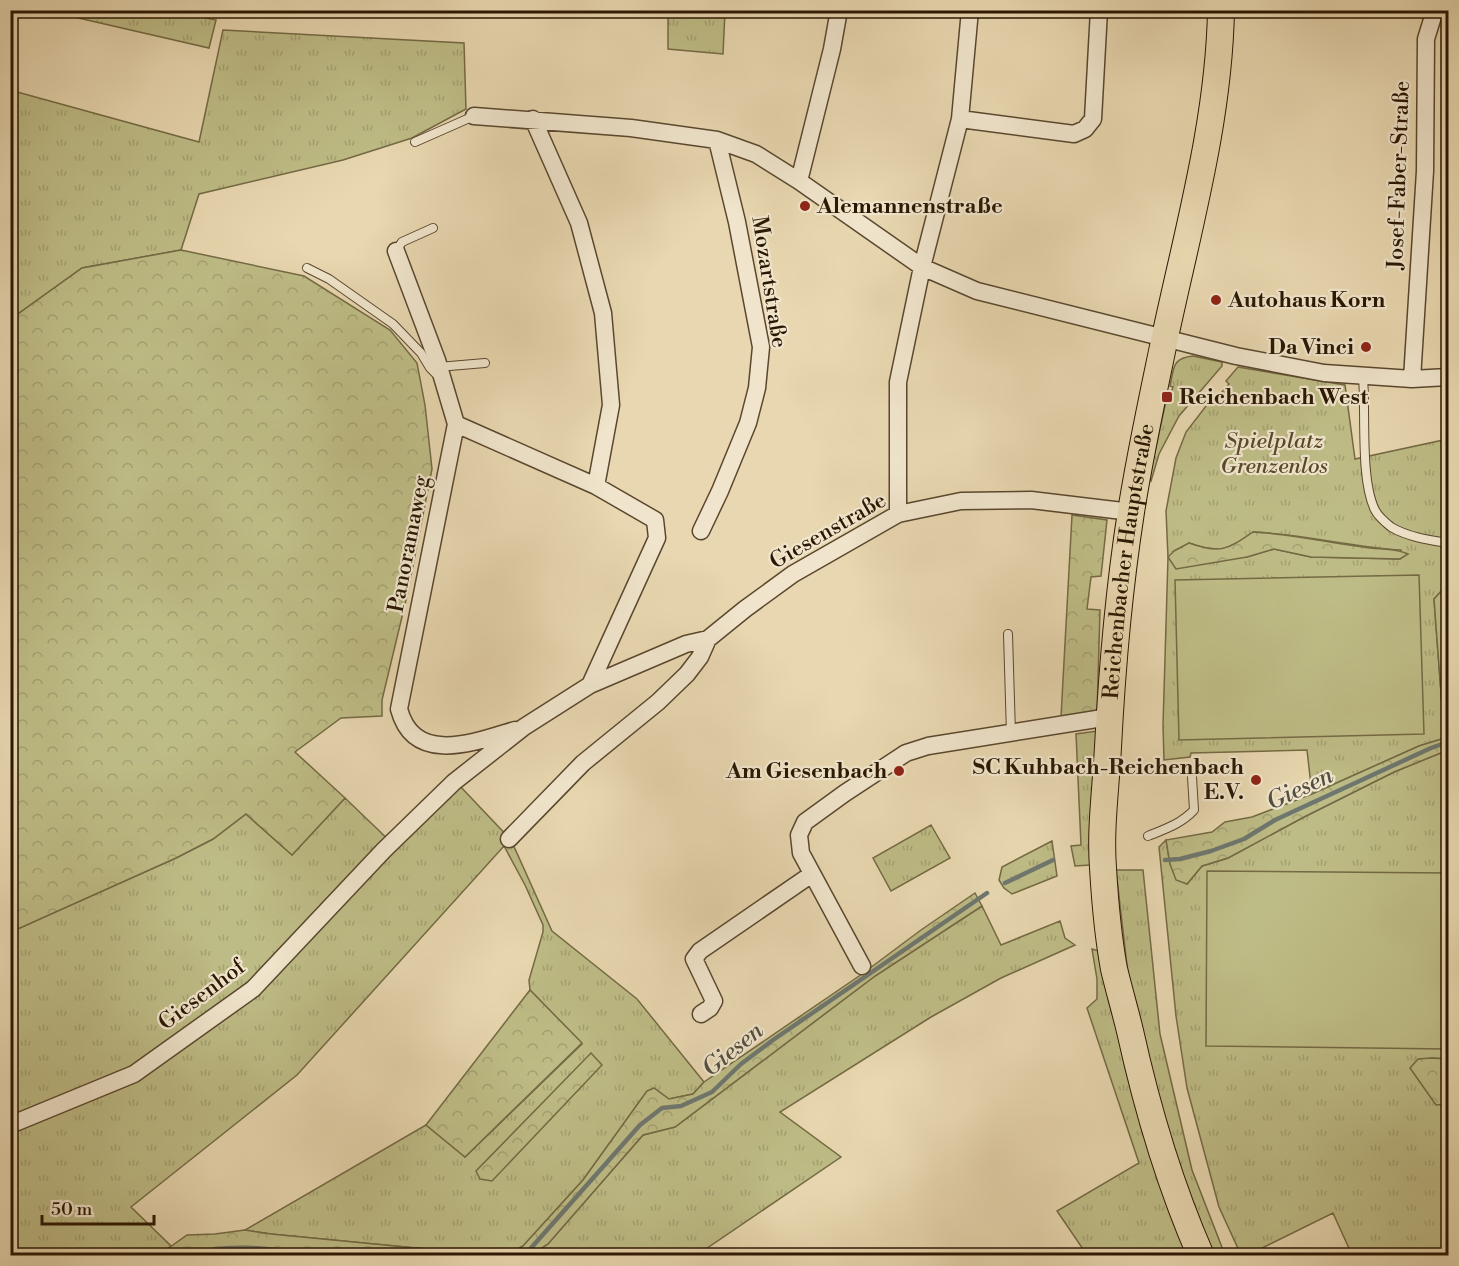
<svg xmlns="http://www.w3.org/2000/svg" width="1459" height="1266" viewBox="0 0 1459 1266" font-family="'Libre Bodoni',serif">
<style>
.grass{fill:url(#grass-tufts);stroke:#746a44;stroke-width:1.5;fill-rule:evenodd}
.forest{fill:url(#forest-crowns);stroke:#746a44;stroke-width:1.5}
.pitch{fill:#bebc86;stroke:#746a44;stroke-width:1.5}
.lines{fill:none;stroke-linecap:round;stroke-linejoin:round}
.stream{stroke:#6e776f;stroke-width:4.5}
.service-casing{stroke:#5a472e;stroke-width:10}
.minor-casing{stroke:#5a472e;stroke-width:19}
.primary-casing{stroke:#2a1702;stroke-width:28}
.service{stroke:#f0e5cc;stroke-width:8}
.minor{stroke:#f0e5cc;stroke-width:16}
.primary{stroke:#e8d7b0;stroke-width:26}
.poi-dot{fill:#8f2418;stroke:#f0e5cc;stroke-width:2}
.labels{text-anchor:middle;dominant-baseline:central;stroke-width:4.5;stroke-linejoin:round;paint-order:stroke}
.street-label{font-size:22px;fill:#2a1702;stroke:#f0e5cc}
.poi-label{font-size:22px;font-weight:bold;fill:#2a1702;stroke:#f0e5cc;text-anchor:start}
.park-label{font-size:22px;font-style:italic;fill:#56492a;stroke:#f0e5cc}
.water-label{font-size:24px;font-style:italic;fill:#524f41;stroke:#f0e5cc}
</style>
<defs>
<pattern id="grass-tufts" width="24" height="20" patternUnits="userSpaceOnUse" patternTransform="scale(1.5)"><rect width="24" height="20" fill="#bebc86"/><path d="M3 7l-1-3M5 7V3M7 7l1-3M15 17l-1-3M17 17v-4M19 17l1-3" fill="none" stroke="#a3a172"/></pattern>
<pattern id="forest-crowns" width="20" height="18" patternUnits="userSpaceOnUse" patternTransform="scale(1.5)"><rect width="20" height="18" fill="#bebc86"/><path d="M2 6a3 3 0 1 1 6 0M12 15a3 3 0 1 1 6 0" fill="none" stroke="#a3a172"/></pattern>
</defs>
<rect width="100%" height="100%" fill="#e8d7b0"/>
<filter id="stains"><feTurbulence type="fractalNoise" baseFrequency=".00333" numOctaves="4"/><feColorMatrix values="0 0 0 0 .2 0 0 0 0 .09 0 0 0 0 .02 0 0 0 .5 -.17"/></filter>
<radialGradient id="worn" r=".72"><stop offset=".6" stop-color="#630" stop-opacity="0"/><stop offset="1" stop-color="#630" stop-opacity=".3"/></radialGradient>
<!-- grass -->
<path class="grass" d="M48,11H171L216,20L209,48Z
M668,11H725L723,54L668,49Z
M223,30L464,43L466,109L412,138L343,160L199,194L181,250L82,268L11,319L10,90L199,142Z
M1193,356L1222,362V366L1179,416L1159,454L1151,481L1149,479L1166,401H1168L1173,387L1170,386C1174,368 1172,358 1193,356Z
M1238,367L1345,385L1355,459L1448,439V584L1434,599L1444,733L1448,737L1419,746L1312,794L1307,750L1191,753L1190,757L1164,760L1163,726L1168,557L1166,511L1176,458L1186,432L1213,397L1216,399L1229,384L1226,381ZM1253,532C1303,534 1351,547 1401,550L1400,559L1311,557L1274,549L1247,557L1174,551L1189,543C1220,554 1227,550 1253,532Z
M1097,731L1090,865L1075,866L1071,846L1081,845L1076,734Z
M1448,750V1059L1431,1058L1436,1104H1448V1255H1352L1333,1213L1248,1255H1241L1219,1207L1187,1088L1176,1016L1159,847L1166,840L1170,864L1187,884L1202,866L1228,858L1304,817L1394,772Z
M458,784L511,840L552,931L637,999L704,1082L693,1094L669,1099L654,1088L647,1091L583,1180L523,1246L507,1255H488L271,1234L245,1230L426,1125L465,1157L582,1044L530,990L529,980L543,932V925L525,885L504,846L297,1075L131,1207L171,1246L159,1255H11L10,932L176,858L213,839L246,814L292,855L345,798L396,847Z
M931,825L950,858L891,891L873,858Z
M1052,841L1057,876L1012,894L1004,888L999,880L1002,867Z
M1116,870H1143L1160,1034L1192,1170L1225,1255H1210L1184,1197L1129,983Z
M982,906L1001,945L1060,921L1065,938L1075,945L1001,978L931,1017L780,1112L841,1157L697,1255L531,1256L548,1244L643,1135L675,1127L875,976Z
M1092,949L1099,951L1108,998L1155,1168L1191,1255H1087L1057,1211L1139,1163L1087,1008L1097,999V979Z"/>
<!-- forest -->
<path class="forest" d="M181,250L304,276L390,330L417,363L425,405L432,469L407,596L382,700V716L341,718L295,752L345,798L292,855L246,814L213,839L176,858L11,932V319L82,268Z
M1072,515L1107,520L1101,576L1091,577L1087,609L1100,610L1097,714L1061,717Z
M1253,532C1290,534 1326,542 1363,547C1378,550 1394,547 1408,554L1400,559L1311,557L1274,549L1247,557L1176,569L1168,557L1174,551L1189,543C1220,554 1227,550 1253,532Z
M1448,737V750L1394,772L1304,817L1228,858L1202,866L1187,884L1176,880L1170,864L1166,840L1212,832L1225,822L1252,817L1312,794L1419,746Z
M975,893L982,906L875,976L675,1127L643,1135L548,1244L531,1255L507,1256L523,1246L583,1180L647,1091L654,1088L669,1099L693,1094L704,1082L862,974L921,930Z
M530,990L582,1043L465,1157L426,1125Z
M591,1053L602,1065L492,1181L480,1179L476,1171Z
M1431,1058L1448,1059V1104L1436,1105L1410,1068L1418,1059Z
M245,1230L271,1234L488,1255H159L187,1235L215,1234Z"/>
<!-- pitch -->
<path class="pitch" d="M1419,575L1424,734L1179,740L1175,580Z
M1448,584V735L1444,733L1434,599Z
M1207,871L1448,873V1049L1206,1046Z"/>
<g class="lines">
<!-- stream -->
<path class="stream" d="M1165,860L1180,859L1211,851L1244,839L1275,820L1431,748L1445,743L1448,744
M1005,883L1053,860
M192,1256C226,1240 283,1251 319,1256
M524,1256L640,1125L662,1108L681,1106L712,1092L741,1064L773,1040L987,893"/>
<defs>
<path id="service" d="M415,142L474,116
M396,251L402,242L433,228
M307,268L329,279L393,324L421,353L430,368L438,376
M438,367L485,363
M1363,377C1366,413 1360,480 1375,510C1378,516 1386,523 1391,527C1408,537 1429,540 1448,543
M1008,634L1011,734
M1148,836C1165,829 1181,824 1194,810L1192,777"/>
<path id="minor" d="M474,116L631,128L717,140L756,154L799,181L922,267L977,291L1236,356L1324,373L1412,379L1448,377
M533,119L579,223L603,313L611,405L596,486
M960,119L1074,134L1085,129L1093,119L1099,10
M799,181L832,49L839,10
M396,251L437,360L456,424L399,709C414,766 475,742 515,730
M1412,379L1425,171L1426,39L1435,10
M456,424L596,486L655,520L657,538L590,685
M898,514V382L922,267L960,119L970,10
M701,531L720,491L748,423L757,388L761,347L737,222L717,140
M509,839L583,763L658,702L687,674L700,657L708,639L745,609L793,574L898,514L961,501L1031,500L1131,512
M862,966L801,853L799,835L805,822L845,793L906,753L928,746L1109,717
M701,1014L710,1008L714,1001L694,959L700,951L812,874
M10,1125L134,1074L253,989L384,850L454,782L524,727L590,685L686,644L708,639"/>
<g id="primary">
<path id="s1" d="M1201,1256C1169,1183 1147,1108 1130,1031C1125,1010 1119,990 1114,969C1108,936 1105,902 1103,868C1100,828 1106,787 1108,747C1112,669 1119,589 1131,512C1140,454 1153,395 1165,337C1188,229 1219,121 1221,10"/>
</g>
</defs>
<!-- service casing -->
<use href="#service" class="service-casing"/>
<!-- minor casing -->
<use href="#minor" class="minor-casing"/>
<!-- primary casing -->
<use href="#primary" class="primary-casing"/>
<!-- service -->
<use href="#service" class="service"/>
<!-- minor -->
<use href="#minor" class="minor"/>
<!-- primary -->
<use href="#primary" class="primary"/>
</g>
<!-- markers -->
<g class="poi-dot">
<circle cx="805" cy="206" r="6"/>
<circle cx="1216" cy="300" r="6"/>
<circle cx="1366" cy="347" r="6"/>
<rect x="1161" y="391" width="12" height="12" rx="3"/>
<circle cx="899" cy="771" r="6"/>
<circle cx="1256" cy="780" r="6"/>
</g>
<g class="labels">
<!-- street labels -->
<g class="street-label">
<text transform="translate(1399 175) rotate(-88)">Josef-Faber-Straße</text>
<text transform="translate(769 282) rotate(81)">Mozartstraße</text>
<text transform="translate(828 531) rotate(-30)">Giesenstraße</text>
<text transform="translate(409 544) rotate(-79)">Panoramaweg</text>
<text stroke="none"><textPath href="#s1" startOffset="710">Reichenbacher Hauptstraße</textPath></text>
<text transform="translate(202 995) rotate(-37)">Giesenhof</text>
</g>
<!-- poi labels -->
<g class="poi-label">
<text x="817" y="206">Alemannenstraße</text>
<text x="1228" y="300">Autohaus Korn</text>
<text x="1354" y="347" text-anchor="end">Da Vinci</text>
<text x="1179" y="397">Reichenbach West</text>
<text x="1244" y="767" text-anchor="end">SC Kuhbach-Reichenbach<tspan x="1244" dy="25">E.V.</tspan></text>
<text x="887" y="771" text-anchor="end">Am Giesenbach</text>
</g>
<!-- park labels -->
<g class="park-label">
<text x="1274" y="441">Spielplatz<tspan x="1274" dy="25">Grenzenlos</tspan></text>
</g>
<!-- water labels -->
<g class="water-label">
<text transform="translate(1300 789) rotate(-25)">Giesen</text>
<text transform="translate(733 1050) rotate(-39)">Giesen</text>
</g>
</g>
<!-- margin -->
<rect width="1459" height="1266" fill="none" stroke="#e8d7b0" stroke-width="36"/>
<rect x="12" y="12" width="1435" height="1242" fill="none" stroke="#2a1702" stroke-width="3"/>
<rect x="18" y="18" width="1423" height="1230" fill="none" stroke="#2a1702" stroke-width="1.5"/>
<!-- scale -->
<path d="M42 1215v9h112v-9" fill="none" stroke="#2a1702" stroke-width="3"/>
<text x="51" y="1215" font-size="18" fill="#2a1702" stroke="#f0e5cc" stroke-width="4.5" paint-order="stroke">50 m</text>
<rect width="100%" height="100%" filter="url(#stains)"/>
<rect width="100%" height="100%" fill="url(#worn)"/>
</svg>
